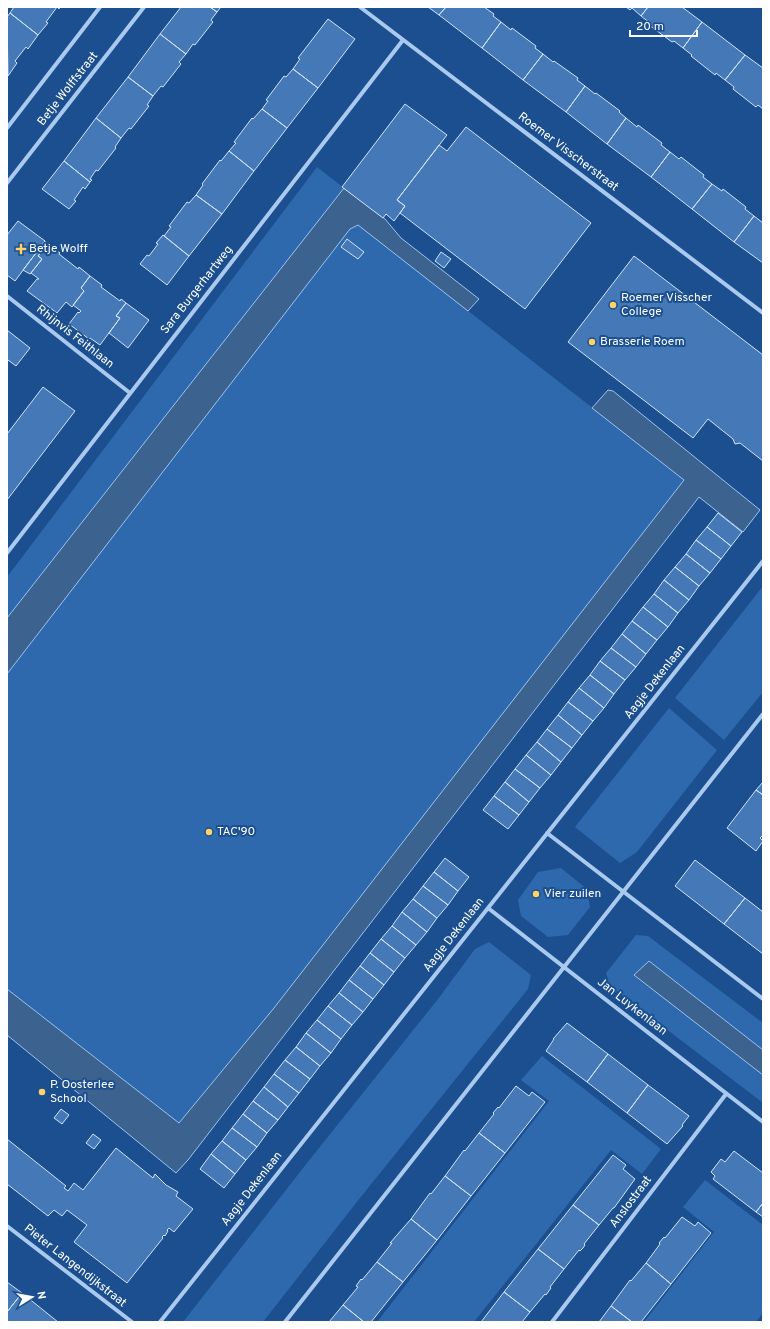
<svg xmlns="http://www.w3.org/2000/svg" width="770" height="1329" viewBox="0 0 770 1329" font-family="Overpass,sans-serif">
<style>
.green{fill:#2e69ad}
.water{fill:#3c6290;stroke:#9cc4f0}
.building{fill:#4478b7;stroke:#cfe3fa}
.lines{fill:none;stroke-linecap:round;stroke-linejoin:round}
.minor{stroke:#a9c9ee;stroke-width:4}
.poi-dot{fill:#ffd166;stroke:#1b4f8f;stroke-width:1.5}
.labels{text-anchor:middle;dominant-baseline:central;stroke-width:4;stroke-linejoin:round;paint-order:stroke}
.street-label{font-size:12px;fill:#fff;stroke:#1b4f8f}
.poi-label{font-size:12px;fill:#fff;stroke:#1b4f8f;text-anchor:start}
</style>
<rect width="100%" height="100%" fill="#1b4f8f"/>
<!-- green -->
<path class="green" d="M317,167L344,188L7,618V577Z
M358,225L685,480L274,1008L179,1123L7,989V674L350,229Z
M763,586V692L724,740L675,698Z
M669,708L717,750L637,852L620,863L575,827Z
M561,868L587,889L590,907L568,935L548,937L521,916L518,900L538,872Z
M636,935L648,936L763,1023V1050L649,961L634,975L763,1075V1103L610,986L606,973Z
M489,942L531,975L528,989L356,1203L263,1322H183L307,1163L438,999L475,949Z
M542,1056L661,1149L642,1174L611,1150L474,1322H377L549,1101L521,1080Z
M705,1180L763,1225V1313L756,1322H644L714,1232L683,1207Z"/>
<!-- water -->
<path class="water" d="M344,188L385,219L401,238L479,299L468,311L358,225L350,229L7,674V618Z
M608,390L613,391L760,510L743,532L699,497L188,1160L176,1173L7,1035V989L179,1123L274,1008L684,480L592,408Z
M649,961L763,1050V1075L634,975Z"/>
<!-- building -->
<path class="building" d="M14,7H60L59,9L57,7L46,22L48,23L38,35L10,13Z
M181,7H210L217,12L211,20L213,22L195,45L193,44L186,54L160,34Z
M210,7H221L217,12Z
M428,7H446L439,15Z
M446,7H484L494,14L493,16L501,22L482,48L439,15Z
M626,7H648L641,16L632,8L630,10Z
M648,7H682L702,22L683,48L674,41L672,42L649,25L650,23L641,16Z
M10,13L38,35L28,49L26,47L15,61L17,63L8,76L7,17Z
M328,19L355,39L318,88L293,69L300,59L298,58Z
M501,22L511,30L512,28L536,46L535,48L543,54L523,80L482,48Z
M702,22L745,55L725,80L716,73L715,75L691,56L692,55L683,48Z
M160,34L186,54L179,62L181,64L163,87L161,86L153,96L128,77Z
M543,54L553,62L554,61L578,78L577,80L585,86L566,112L523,80Z
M745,55L763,68V109L758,105L756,107L733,89L734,87L725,80Z
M293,69L318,88L287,128L262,109L268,101L266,100L284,76L286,77Z
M128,77L153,96L147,105L149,106L131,129L129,128L121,138L96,118Z
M585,86L595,94L596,93L620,111L619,112L626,118L607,144L566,112Z
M405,104L447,135L397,200L405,206L394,221L386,214L383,218L342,187Z
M262,109L287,128L254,171L229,151L236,143L234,142L252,118L253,119Z
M96,118L121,138L115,147L116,148L98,171L96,170L90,179L92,180L90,182L64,161Z
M626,118L637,127L638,125L662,143L661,145L670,152L651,177L607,144Z
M466,127L591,223L525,309L400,213L405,206L397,200L439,145L447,151Z
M229,151L254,171L222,214L196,195L203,185L202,184L220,160L221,161Z
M670,152L679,159L681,157L704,175L703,177L712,184L692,209L651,177Z
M64,161L90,182L85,189L83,187L74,200L76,201L69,209L42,189Z
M712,184L722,191L723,189L746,207L745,209L754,216L734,242L692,209Z
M196,195L222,214L189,256L164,236L171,227L169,226L187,202L189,203Z
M754,216L763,223V263L734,242Z
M18,221L45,241L15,281L7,275V235Z
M163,235L189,256L167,285L140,264L147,255L149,256L158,244L156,243Z
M347,239L364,252L358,259L341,247Z
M45,241L48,244L38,256L42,259L30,274L23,270Z
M48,244L60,253L59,254L78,269L79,267L90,276L81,288L84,291L72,307L66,302L57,313L27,291L37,279H39L31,273L42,259L38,256Z
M441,252L451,259L444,268L435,261Z
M634,256L763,355V461L740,443L735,444L733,439L708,419L693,438L568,342Z
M90,276L102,285L101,287L120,301L121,299L126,303L116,316L120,318L100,345L90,338L89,339L69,324L78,312L79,313L81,311L73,305L84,291L81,288Z
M126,303L149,320L128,348L109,333L120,318L116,316Z
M7,330L30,348L16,366L8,360L7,362Z
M43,387L75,411L7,500V434Z
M718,513L742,532L731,546L707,527Z
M707,527L731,546L721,559L696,540Z
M696,540L721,559L710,573L686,554Z
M686,554L710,573L699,586L675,567Z
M675,567L699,586L689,600L664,580Z
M664,580L689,600L678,613L654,594Z
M654,594L678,613L668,627L643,607Z
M643,607L668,627L657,640L632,621Z
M632,621L657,640L646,654L622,634Z
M622,634L646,654L636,667L611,648Z
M611,648L636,667L625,680L600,661Z
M600,661L625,680L614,694L590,675Z
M590,675L614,694L604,708L579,688Z
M579,688L604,708L593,721L568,702Z
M568,702L593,721L582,735L558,715Z
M558,715L582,735L572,748L547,729Z
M547,729L572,748L561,762L537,742Z
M537,742L561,762L551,775L526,755Z
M526,755L551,775L540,788L515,769Z
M515,769L540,788L529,802L505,782Z
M505,782L529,802L519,815L494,796Z
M763,782V795L756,790Z
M756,790L763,795V835L760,838L763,841L756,851L727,828Z
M494,796L519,815L508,829L483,810Z
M445,858L469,877L458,891L434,872Z
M695,860L745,898L724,924L675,886Z
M434,872L458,891L448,905L423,886Z
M423,886L448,905L437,918L413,899Z
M745,898L763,912V954L724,924Z
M413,899L437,918L427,932L402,912Z
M402,912L427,932L416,945L392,926Z
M392,926L416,945L405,958L381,939Z
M381,939L405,958L394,972L370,953Z
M370,953L394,972L384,985L360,966Z
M360,966L384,985L373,999L349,980Z
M349,980L373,999L363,1012L339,993Z
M339,993L363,1012L352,1025L328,1006Z
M328,1006L352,1025L341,1039L317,1020Z
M317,1020L341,1039L331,1053L306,1033Z
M567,1023L608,1054L587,1082L546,1051L554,1039H553Z
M306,1033L331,1053L320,1066L296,1047Z
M296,1047L320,1066L310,1079L285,1060Z
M608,1054L648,1085L627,1113L587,1082Z
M285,1060L310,1079L299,1093L274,1074Z
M274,1074L299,1093L288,1107L264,1087Z
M648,1085L689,1116L682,1125L683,1126L667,1144L627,1113Z
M516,1086L529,1096L532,1092L545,1102L505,1153L479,1133L494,1114L493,1113L498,1107L499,1108Z
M264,1087L288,1107L278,1120L253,1101Z
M253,1101L278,1120L267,1133L243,1114Z
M61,1109L69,1115L62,1124L54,1118Z
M243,1114L267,1133L257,1147L232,1128Z
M232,1128L257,1147L246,1160L222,1141Z
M479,1133L505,1153L471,1196L445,1176L464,1150L465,1151Z
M93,1134L101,1140L94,1149L86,1143Z
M7,1139L66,1186L64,1188L68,1191L74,1183L83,1190L116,1148L153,1178L155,1174L166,1185L178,1192L176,1196L193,1209L174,1232L169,1228L167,1230L168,1231L165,1236L164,1235L162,1237L163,1238L127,1283L74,1242L87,1225L67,1210L62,1216L54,1210L48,1216L7,1184Z
M222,1141L246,1160L235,1174L211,1154Z
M734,1151L763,1173V1203L756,1212L713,1179L715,1176L711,1172L721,1159L725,1162Z
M211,1154L235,1174L224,1188L200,1169Z
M613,1155L626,1165L623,1169L635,1179L614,1208H613L599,1225L573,1205Z
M445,1176L471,1196L437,1240L411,1219L430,1193L431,1194Z
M763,1203V1217L756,1212Z
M573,1205L599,1225L584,1244L585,1245L583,1248L580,1251L579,1250L564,1269L538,1249Z
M682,1217L695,1226L698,1222L711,1233L671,1284L646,1263L660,1244L659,1243L664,1237L665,1238Z
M411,1219L437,1240L403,1282L377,1262L392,1243H390Z
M538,1249L564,1269L550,1287L551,1288L546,1295L545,1294L530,1312L504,1292Z
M377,1262L403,1282L371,1322H364L343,1305L358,1287L356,1286L361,1279L362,1280Z
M646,1263L671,1284L641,1322H632L611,1306L630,1280L631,1281Z
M7,1282L22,1293L7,1312Z
M504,1292L530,1312L522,1322H481Z
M22,1293L58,1322H7V1312Z
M343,1305L364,1322H329Z
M611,1306L632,1322H599Z"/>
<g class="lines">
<!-- minor -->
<path class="minor" d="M360,7L763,313
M7,128L100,7
M7,183L144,7
M7,296L130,393
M7,553L403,40
M547,833L763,999
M488,908L763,1122
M7,1226L132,1322
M160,1322L763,561
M285,1322L763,714
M552,1322L726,1094"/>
</g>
<!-- markers -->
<g class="poi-dot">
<path d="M19 243h4v4h4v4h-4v4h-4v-4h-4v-4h4z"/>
<circle cx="613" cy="305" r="4"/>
<circle cx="592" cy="342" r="4"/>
<circle cx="209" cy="832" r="4"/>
<circle cx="536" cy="894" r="4"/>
<circle cx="42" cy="1092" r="4"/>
</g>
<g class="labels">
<!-- street labels -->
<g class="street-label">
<text transform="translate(68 89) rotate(-52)">Betje Wolffstraat</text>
<text transform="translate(568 152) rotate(37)">Roemer Visscherstraat</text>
<text transform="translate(197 290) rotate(-52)">Sara Burgerhartweg</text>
<text transform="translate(75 337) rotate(38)">Rhijnvis Feithlaan</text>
<text transform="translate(655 682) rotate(-52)">Aagje Dekenlaan</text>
<text transform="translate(454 935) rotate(-52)">Aagje Dekenlaan</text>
<text transform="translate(632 1007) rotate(38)">Jan Luykenlaan</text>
<text transform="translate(252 1189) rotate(-52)">Aagje Dekenlaan</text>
<text transform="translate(631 1202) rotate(-53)">Anslostraat</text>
<text transform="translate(75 1266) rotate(38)">Pieter Langendijkstraat</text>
</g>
<!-- poi labels -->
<g class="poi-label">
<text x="29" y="249">Betje Wolff</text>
<text x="621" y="298">Roemer Visscher<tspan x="621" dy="14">College</tspan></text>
<text x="600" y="342">Brasserie Roem</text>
<text x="217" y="832">TAC'90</text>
<text x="544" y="894">Vier zuilen</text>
<text x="50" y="1085">P. Oosterlee<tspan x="50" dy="14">School</tspan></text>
</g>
</g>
<!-- border -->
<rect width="770" height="1329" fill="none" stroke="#ffffff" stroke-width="16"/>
<!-- north arrow -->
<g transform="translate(32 1297) rotate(79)" stroke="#1b4f8f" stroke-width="3" paint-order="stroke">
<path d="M0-3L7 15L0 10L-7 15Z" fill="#ffffff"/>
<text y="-6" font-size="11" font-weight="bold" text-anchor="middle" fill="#ffffff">N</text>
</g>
<!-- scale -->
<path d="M630 30v6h67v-6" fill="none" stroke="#ffffff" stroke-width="2"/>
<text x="636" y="30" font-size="12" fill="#ffffff" stroke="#1b4f8f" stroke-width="3" paint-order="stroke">20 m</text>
</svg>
